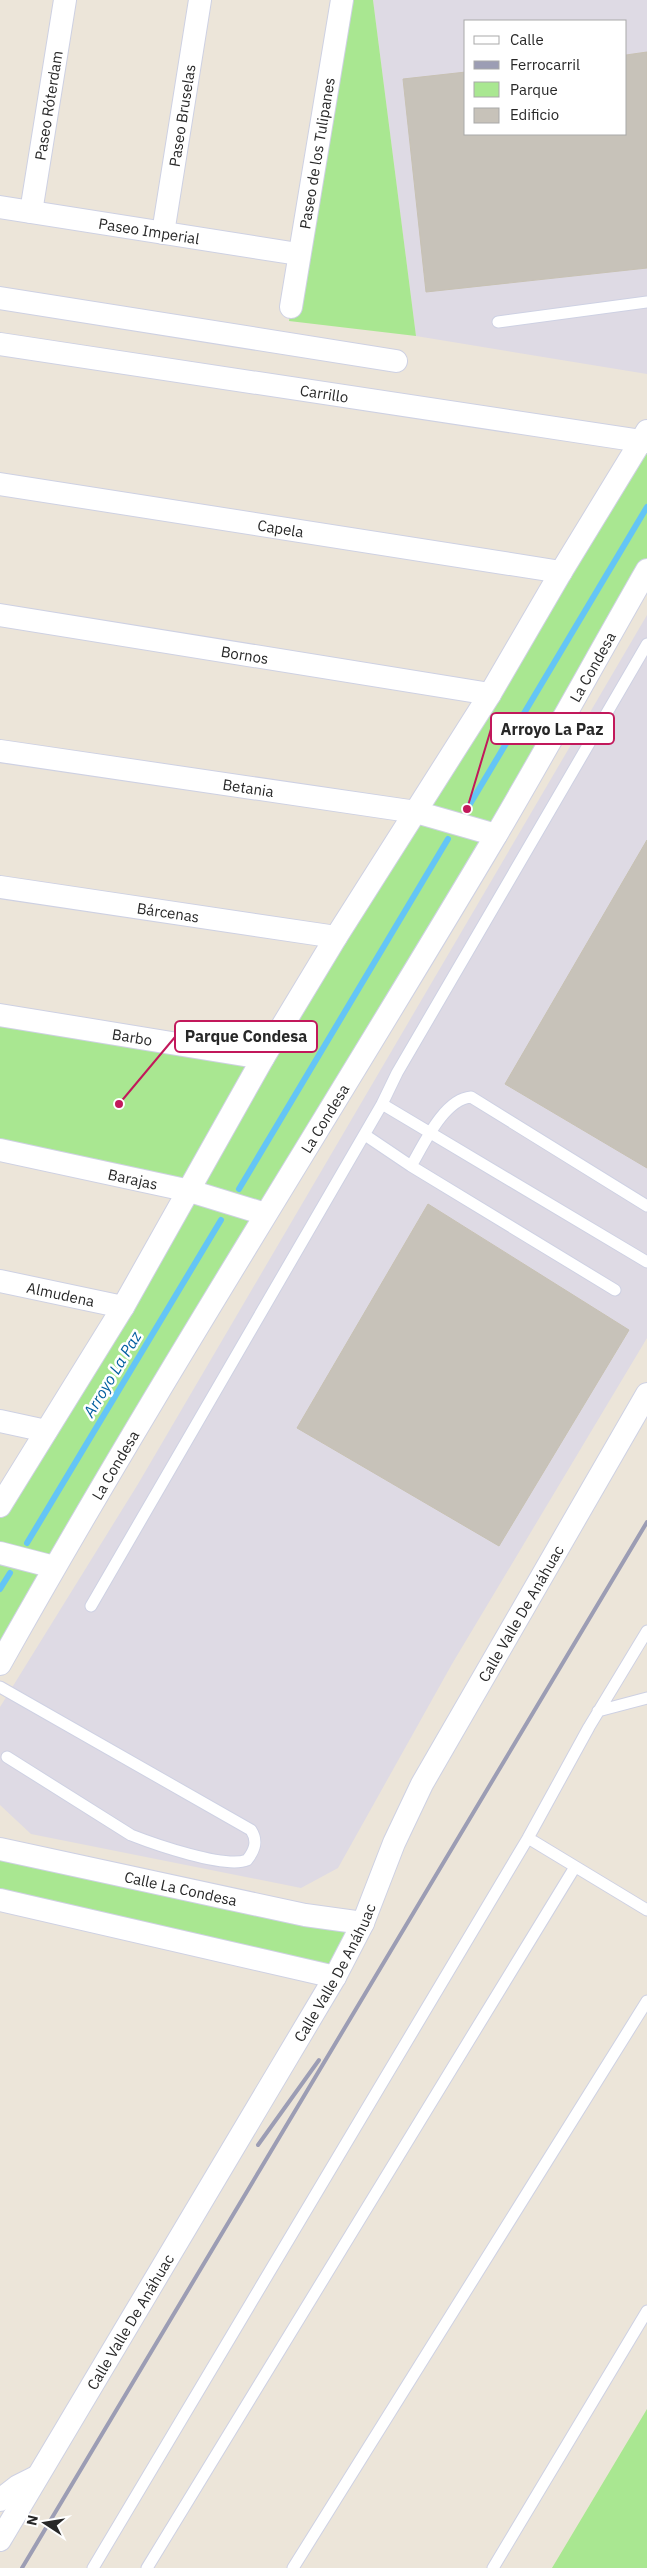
<svg xmlns="http://www.w3.org/2000/svg" width="647" height="2568" viewBox="0 0 647 2568" font-family="'IBM Plex Sans',sans-serif">
<style>
.industrial{fill:#dedae4;fill-rule:evenodd}
.green{fill:#a9e791}
.lines{fill:none;stroke-linecap:round;stroke-linejoin:round}
.stream{stroke:#64c5f6;stroke-width:6}
.building{fill:#c7c2b9;stroke:#c7c1b3}
.service-casing{stroke:#ced1e3;stroke-width:13}
.minor-casing{stroke:#ced1e3;stroke-width:24}
.service{stroke:#fff;stroke-width:11}
.minor{stroke:#fff;stroke-width:22}
.rail{stroke:#9c9db4;stroke-width:4}
.labels{text-anchor:middle;dominant-baseline:central;stroke-width:5;stroke-linejoin:round;paint-order:stroke}
.street-label{font-size:15px;fill:#282828;stroke:#fff}
.water-label{font-size:16px;font-style:italic;fill:#0560a0;stroke:#fff}
.leader{fill:none;stroke:#c2185b;stroke-width:2}
.callout-dot{fill:#c2185b;stroke:#fff;stroke-width:2}
.callout{fill:#fff;stroke:#c2185b;stroke-width:2}
.callout-label{font-size:16px;text-anchor:middle;font-weight:bold;fill:#282828}
</style>
<rect width="100%" height="100%" fill="#ece5d9"/>
<!-- industrial -->
<path class="industrial" d="M373,0H647V374L416,336ZM466,21H626V134H466Z
M647,615V1338L452,1664L338,1868L301,1888L31,1834L0,1805V1707L138,1484Z"/>
<!-- green -->
<path class="green" d="M342,0H373L416,336L289,321Z
M647,431V570L0,1664V1507L190,1191L0,1150V1015L263,1058Z
M0,1849L363,1923L335,1977L0,1900Z
M647,2409V2568H552Z"/>
<g class="lines">
<!-- stream -->
<path class="stream" d="M467,809L647,507
M239,1189L448,839
M27,1543L221,1220
M0,1589L10,1573"/>
</g>
<!-- building -->
<path class="building" d="M647,52V268L426,292L403,79L466,72V134H626V55Z
M647,840V1168L505,1084Z
M428,1204L629,1330L499,1546L297,1428Z"/>
<g class="lines">
<defs>
<path id="service" d="M498,322L647,302
M647,644L397,1073L382,1104L647,1262
M365,1135L411,1166L615,1290
M411,1166C424,1144 444,1099 471,1097L647,1206
M91,1606L382,1104
M0,1687L251,1830C258,1841 255,1850 247,1860C225,1869 154,1844 131,1835L7,1757
M598,1711L647,1698
M528,1838L647,1910
M93,2568L528,1838L589,1727L647,1631
M147,2568L575,1867
M293,2568L647,2001
M493,2568L647,2311"/>
<g id="minor">
<path id="s1" d="M0,207L298,254"/>
<path id="s2" d="M31,212L65,0"/>
<path id="s3" d="M163,233L200,0"/>
<path d="M0,298L396,361"/>
<path id="s4" d="M291,307L342,0"/>
<path id="s5" d="M0,344L647,442"/>
<path id="s6" d="M0,484L561,572"/>
<path id="s7" d="M0,615L490,694"/>
<path id="s8" d="M0,751L416,812L496,835"/>
<path id="s9" d="M0,887L336,937"/>
<path id="s10" d="M0,1015L263,1058"/>
<path id="s11" d="M0,1150L190,1191L265,1214"/>
<path id="s12" d="M0,1281L123,1307"/>
<path d="M0,1421L46,1431"/>
<path d="M0,1506L123,1307L263,1058L336,937L490,694L561,572L647,431"/>
<path d="M0,1553L54,1567"/>
<path id="s13" d="M0,1664C157,1384 331,1113 495,837C547,749 596,659 647,570"/>
<path id="s14" d="M0,1849L305,1915L363,1923"/>
<path d="M0,1900L335,1977"/>
<path d="M0,2500L18,2486L36,2477"/>
<path id="s15" d="M0,2540L335,1977L363,1923L394,1843L422,1784L647,1394"/>
</g>
</defs>
<!-- service casing -->
<use href="#service" class="service-casing"/>
<!-- minor casing -->
<use href="#minor" class="minor-casing"/>
<!-- service -->
<use href="#service" class="service"/>
<!-- minor -->
<use href="#minor" class="minor"/>
<!-- rail -->
<path class="rail" d="M258,2145L319,2060
M22,2568L647,1522"/>
</g>
<g class="labels">
<!-- street labels -->
<g class="street-label">
<text stroke="none"><textPath href="#s2" startOffset="108">Paseo Róterdam</textPath></text>
<text stroke="none"><textPath href="#s3" startOffset="119">Paseo Bruselas</textPath></text>
<text stroke="none"><textPath href="#s4" startOffset="156">Paseo de los Tulipanes</textPath></text>
<text stroke="none"><textPath href="#s1" startOffset="151">Paseo Imperial</textPath></text>
<text stroke="none"><textPath href="#s5" startOffset="328">Carrillo</textPath></text>
<text stroke="none"><textPath href="#s6" startOffset="284">Capela</textPath></text>
<text stroke="none"><textPath href="#s7" startOffset="248">Bornos</textPath></text>
<text stroke="none"><textPath href="#s13" startOffset="1160">La Condesa</textPath></text>
<text stroke="none"><textPath href="#s8" startOffset="251">Betania</textPath></text>
<text stroke="none"><textPath href="#s9" startOffset="170">Bárcenas</textPath></text>
<text stroke="none"><textPath href="#s10" startOffset="134">Barbo</textPath></text>
<text stroke="none"><textPath href="#s13" startOffset="635">La Condesa</textPath></text>
<text stroke="none"><textPath href="#s11" startOffset="136">Barajas</textPath></text>
<text stroke="none"><textPath href="#s12" startOffset="62">Almudena</textPath></text>
<text stroke="none"><textPath href="#s13" startOffset="230">La Condesa</textPath></text>
<text stroke="none"><textPath href="#s15" startOffset="1064">Calle Valle De Anáhuac</textPath></text>
<text stroke="none"><textPath href="#s14" startOffset="185">Calle La Condesa</textPath></text>
<text stroke="none"><textPath href="#s15" startOffset="659">Calle Valle De Anáhuac</textPath></text>
<text stroke="none"><textPath href="#s15" startOffset="254">Calle Valle De Anáhuac</textPath></text>
</g>
<!-- water labels -->
<g class="water-label">
<text transform="translate(112 1374) rotate(-59)">Arroyo La Paz</text>
</g>
</g>
<!-- callouts -->
<path class="leader" d="M467 809L491 729M119 1104L175 1037"/>
<g class="callout-dot">
<circle cx="467" cy="809" r="5"/>
<circle cx="119" cy="1104" r="5"/>
</g>
<g class="callout">
<rect x="491" y="713" width="123" height="31" rx="5"/>
<rect x="175" y="1021" width="142" height="31" rx="5"/>
</g>
<g class="callout-label">
<text x="552" y="735">Arroyo La Paz</text>
<text x="246" y="1042">Parque Condesa</text>
</g>
<!-- legend -->
<rect x="464" y="20" width="162" height="115" fill="#ffffff" stroke="#a9a9a9"/>
<rect x="474" y="36" width="25" height="8" fill="#ffffff" stroke="#a9a9a9"/>
<text x="510" y="45" font-size="15" fill="#282828">Calle</text>
<rect x="474" y="61" width="25" height="8" fill="#9c9db4" stroke="#a9a9a9"/>
<text x="510" y="70" font-size="15" fill="#282828">Ferrocarril</text>
<rect x="474" y="82" width="25" height="15" fill="#a9e791" stroke="#a9a9a9"/>
<text x="510" y="95" font-size="15" fill="#282828">Parque</text>
<rect x="474" y="108" width="25" height="15" fill="#c7c2b9" stroke="#a9a9a9"/>
<text x="510" y="120" font-size="15" fill="#282828">Edificio</text>
<!-- north arrow -->
<g transform="translate(45 2523) rotate(282)" stroke="#ffffff" stroke-width="4" paint-order="stroke">
<path d="M0-4L9 19L0 12L-9 19Z" fill="#282828"/>
<text y="-8" font-size="14" font-weight="bold" text-anchor="middle" fill="#282828">N</text>
</g>
</svg>
